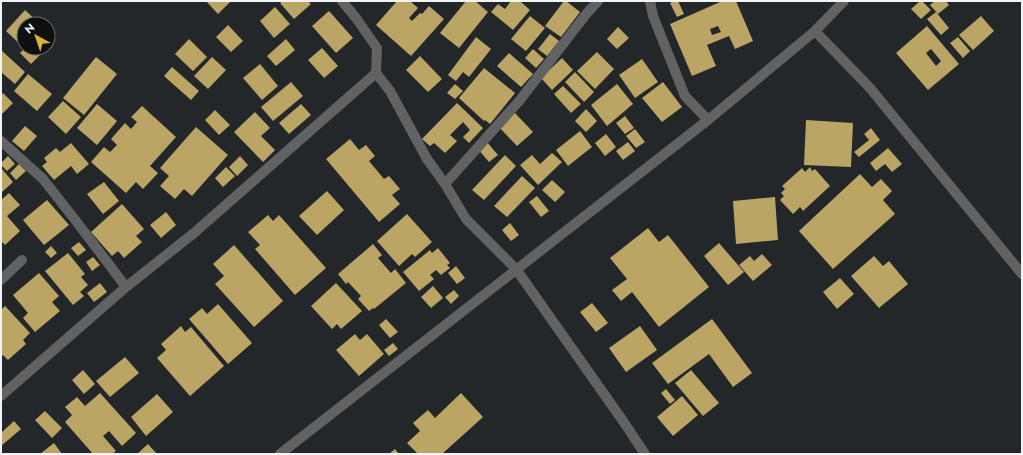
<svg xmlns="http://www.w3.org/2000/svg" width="1023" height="455" viewBox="0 0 1023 455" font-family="Jost,sans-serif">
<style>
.building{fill:#bba564;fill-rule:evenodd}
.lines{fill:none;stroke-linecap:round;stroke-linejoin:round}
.minor{stroke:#606264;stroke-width:10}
.tertiary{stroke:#606264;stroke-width:10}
</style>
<rect width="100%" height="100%" fill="#23272a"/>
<!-- building -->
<path class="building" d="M206,1H229L230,2L218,14Z
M283,1H308L311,4L294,19L280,3Z
M397,1H410L418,8L409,18L412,21L420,13L422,14L429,6L444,19L411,56L376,25Z
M466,1H475L488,12L459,48L440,33Z
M511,1H520L530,10L513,30L491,12L498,4L505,9Z
M564,1H566L580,12L561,37L545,26Z
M674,1H678L684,14L677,17L670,3Z
M720,1H736L753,41L735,49L729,36L707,45L716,66L692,76L670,24L720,2ZM718,26L721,32L712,35L710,29Z
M920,1H922L931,10L921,19L911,9Z
M935,1H946L949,5L938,14L930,5Z
M275,7L290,24L274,38L260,21Z
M25,10L40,24H24V42L21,45L6,31Z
M329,11L353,38L336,53L312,26Z
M936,12L949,28L941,35L927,19Z
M530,16L545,28L526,51L511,39Z
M981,16L994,31L973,50L959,35Z
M228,25L243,41L231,52L216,37Z
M927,26L959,64L928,90L896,53ZM931,49L941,61L936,66L926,53Z
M618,27L629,38L617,49L607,39Z
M550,34L559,41L547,56L538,49Z
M476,37L491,49L469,77L463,72L456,81L448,75Z
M958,37L970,51L963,58L950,43Z
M189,39L207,57L193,71L175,54Z
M286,39L295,50L276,66L267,56Z
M25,48H47L31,64L20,53Z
M322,48L338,66L324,78L308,60Z
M533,49L544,59L536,68L525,58Z
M1,50L25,72L15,84L1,72Z
M597,52L614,69L595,89L577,71Z
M509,53L533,74L521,87L497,66Z
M420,56L442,79L428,92L406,70Z
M96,57L117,74L84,115L63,98Z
M212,57L226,70L208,89L194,76Z
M562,58L573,70L552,90L541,78Z
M642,59L658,82L635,98L619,75Z
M260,64L278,86L262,100L243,78Z
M172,67L199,91L191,100L164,76Z
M484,68L515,93L490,124L485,120L484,121L459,98Z
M575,72L594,92L584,102L565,82Z
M28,74L52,94L37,111L14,91Z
M291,82L303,96L273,121L261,107Z
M663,82L682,107L662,122L642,98Z
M455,84L463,91L455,99L447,93Z
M617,84L633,104L607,126L591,105Z
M563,86L581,104L571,113L554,94Z
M3,93L13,103L1,115V95Z
M63,101L81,117L66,134L48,117Z
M457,103L483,128L469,143L463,137L470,130L463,122L450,135L457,141L445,153L434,143L430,146L422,139Z
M97,104L117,121L97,145L77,128Z
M301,104L311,115L289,134L279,123Z
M142,106L176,137L150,166L158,173L143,189L136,182L126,193L91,162L104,147L110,152L117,145L111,139L125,123L131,129L137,122L131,117Z
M586,109L597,121L586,132L575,121Z
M215,110L230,125L219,135L205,120Z
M255,112L270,128L261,136L275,150L263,162L234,132Z
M514,112L533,132L517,146L498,126Z
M625,116L634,128L625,134L616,123Z
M806,120L853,123L851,167L804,165Z
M25,126L37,136L24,151L12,141Z
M196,127L228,155L192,196L184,189L175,199L160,186L169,176L160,168Z
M871,128L880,140L859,157L854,152L869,140L864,134Z
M635,129L645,142L636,148L626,136Z
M580,131L592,147L568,166L556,150Z
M606,134L616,147L605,156L595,143Z
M350,139L359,150L366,145L375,156L369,161L384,179L389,176L400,189L392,195L400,204L379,222L326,159Z
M486,141L498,155L489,162L477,148Z
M628,142L635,151L623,160L616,151Z
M71,143L89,164L77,174L71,166L54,180L42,166L47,162L44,158L56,148L60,152Z
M888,148L902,164L892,172L885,164L876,171L870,163Z
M552,153L562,162L538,185L520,165L532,155L540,164Z
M505,155L516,166L484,200L472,190Z
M8,156L15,164L7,171L1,165V163Z
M240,156L248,165L237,176L229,167Z
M19,164L26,171L16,180L10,173Z
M226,167L235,176L223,187L215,178Z
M810,167L812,171L815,169L830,186L803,211L800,207L793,214L780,200L784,196L781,193L785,189L782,186L802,168L805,172Z
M2,169L13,182L1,193V170Z
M860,174L872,187L881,179L892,191L883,200L895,214L833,269L799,231Z
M522,176L535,188L507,217L494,206Z
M552,180L565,192L555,202L542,190Z
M104,182L119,201L103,214L87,194Z
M327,191L344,210L317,235L299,216Z
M9,193L20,205L7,216L20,231L5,245L1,241V200Z
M537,196L549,211L541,217L529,202Z
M775,197L778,240L736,244L733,201Z
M47,200L69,225L44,245L23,220Z
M122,204L144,229L136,236L142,242L124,258L118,251L112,256L91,232Z
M166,212L176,225L161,238L150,225Z
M407,214L432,242L415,257L412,254L399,266L377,241Z
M268,215L273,221L279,215L326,268L295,295L255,249L260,245L248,232Z
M510,223L519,235L511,241L502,230Z
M648,228L659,242L668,235L709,287L659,327L632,292L621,301L612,290L627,279L610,258Z
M79,242L86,250L78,256L71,248Z
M719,243L744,272L728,285L704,256Z
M373,244L382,255L378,258L391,273L395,269L406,283L374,309L373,308L369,311L358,299L361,296L348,282L346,284L338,274Z
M234,245L283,301L254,327L215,284L224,276L213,264Z
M51,246L57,253L51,258L45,252Z
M438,248L450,263L447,265L450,268L441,275L436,270L430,275L434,279L419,291L403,272L430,250L432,253Z
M68,253L85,274L81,277L88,285L80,292L84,296L73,305L45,271Z
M762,254L772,265L753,281L739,265L750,256L754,261Z
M874,256L883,266L889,261L908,284L879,308L851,276Z
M93,257L100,265L92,271L86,262Z
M456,266L465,278L457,284L448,273Z
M39,273L59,296L52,302L60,311L35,332L23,318L28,313L13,295Z
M840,278L854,294L837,309L823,292Z
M100,283L107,292L94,302L87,293Z
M336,283L362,311L341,329L337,324L332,329L311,306Z
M433,286L443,298L431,308L421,297Z
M454,290L459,296L451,304L445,297Z
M592,303L608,323L596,332L580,312Z
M218,304L252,343L228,364L189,319L202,308L207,314Z
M5,306L30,333L23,340L26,344L8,360L3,355L1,357V310Z
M386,319L398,332L390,338L379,325Z
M712,319L752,373L733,387L709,354L668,384L652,363Z
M181,326L185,332L191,327L224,366L190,396L157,358L166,350L161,344Z
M640,326L657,350L626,372L609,348Z
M355,334L360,340L367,334L384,354L359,376L336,350Z
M393,343L398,349L389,356L384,350Z
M125,357L139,373L110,397L96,381Z
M83,370L95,384L84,394L72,380Z
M691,370L719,403L703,416L675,383Z
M666,389L675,400L670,404L661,393Z
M100,393L136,433L122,446L109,431L103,436L116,451L112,454H93L65,422L72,415L65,407L77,397L85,406Z
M461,393L483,417L442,454H418L407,443L420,431L413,423L428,410L435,418Z
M157,394L173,412L146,436L131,417Z
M682,396L698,415L673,436L657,417Z
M45,411L62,428L52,438L35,420Z
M14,421L21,429L1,446V433Z
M54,443L62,454H40Z
M148,444L157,454H137Z
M395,449L399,454H389Z"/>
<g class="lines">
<!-- minor -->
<path class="minor" d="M342,1L356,18L377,48L376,73L390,91L427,159L445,184L466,219L516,269L623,421L645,454
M650,1L653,16L685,96L708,120
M815,31L870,88L1022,274
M1,141L43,179L76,221L126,287
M445,184L520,100L587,13L598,1
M1,280L22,260
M1,396L126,287L194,233L376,73"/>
<!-- tertiary -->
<path class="tertiary" d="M280,454L708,120L815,31L844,1"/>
</g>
<!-- border -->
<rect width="1023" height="455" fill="none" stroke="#f1f3f6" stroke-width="4"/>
<!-- north arrow -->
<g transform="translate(36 36) rotate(320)"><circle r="19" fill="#0e0f11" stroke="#696a6d"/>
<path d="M0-3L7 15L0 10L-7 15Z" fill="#d9b334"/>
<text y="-6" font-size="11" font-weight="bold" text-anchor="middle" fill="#f1f3f6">N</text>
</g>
</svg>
